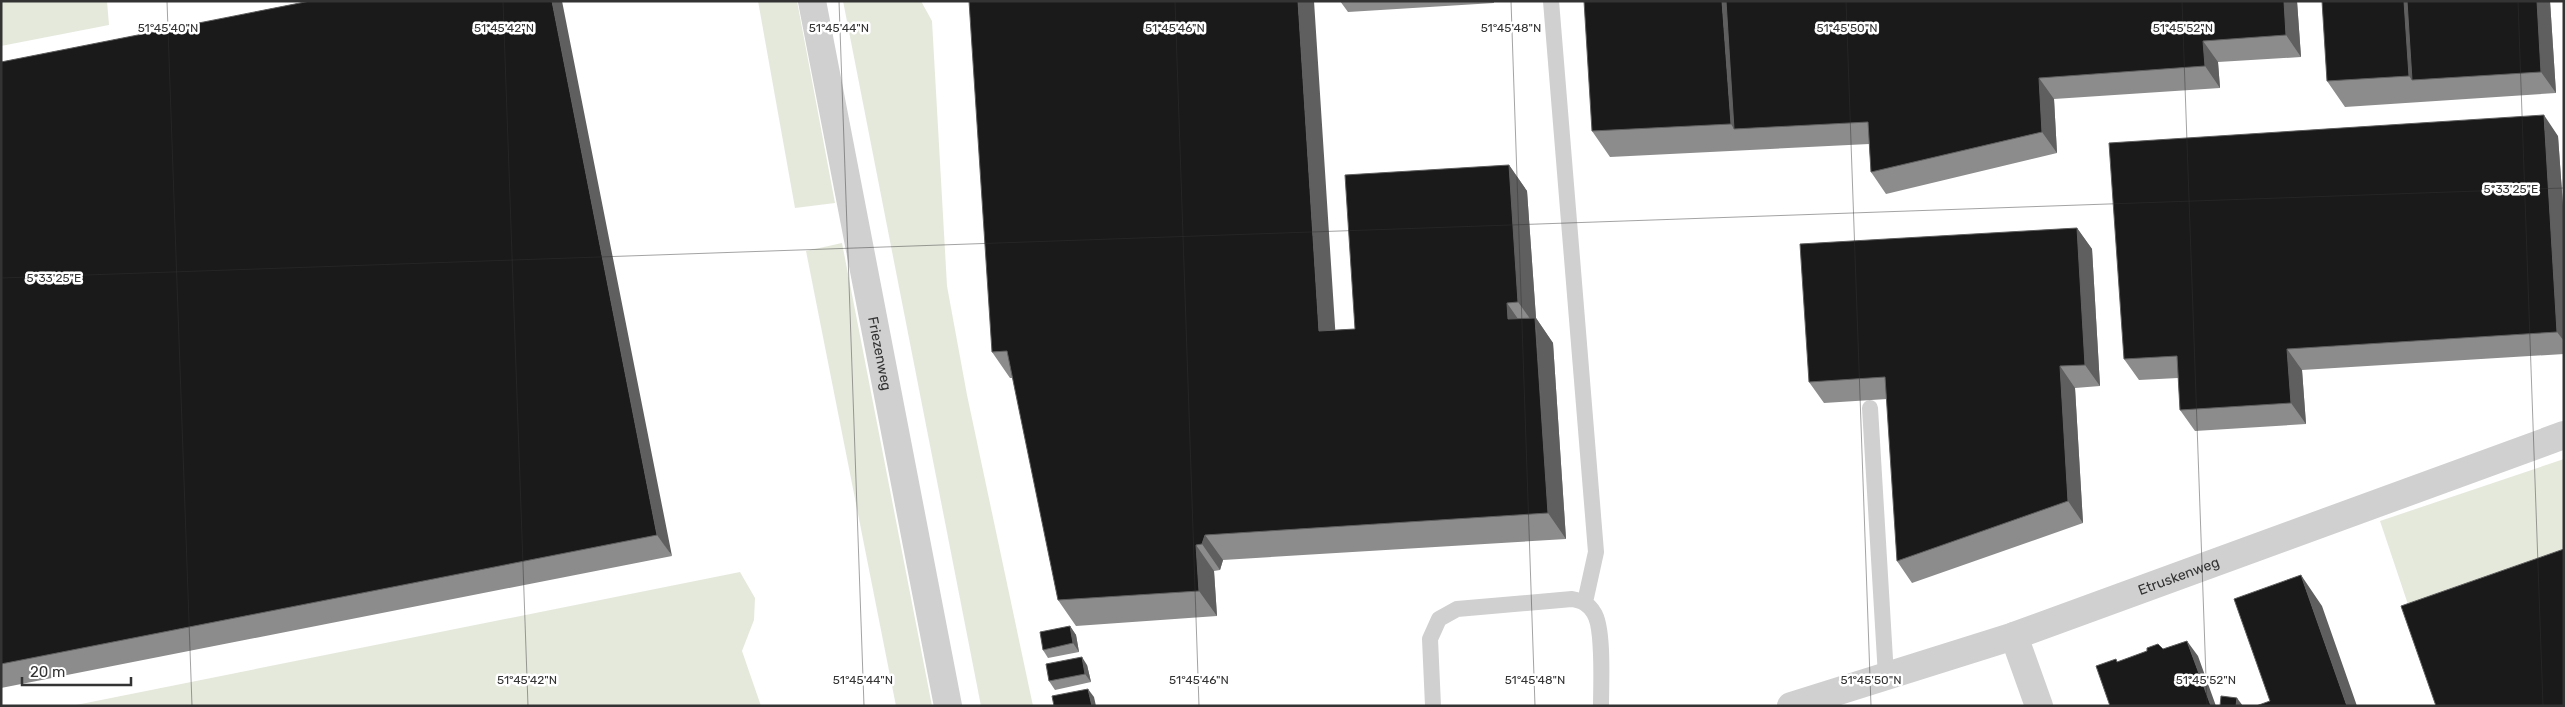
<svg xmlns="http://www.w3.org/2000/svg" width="2565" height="707" viewBox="0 0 2565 707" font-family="Rubik,sans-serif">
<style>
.green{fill:#e5e9dc}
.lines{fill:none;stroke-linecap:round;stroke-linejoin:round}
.lane{stroke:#d0d0d0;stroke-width:16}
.street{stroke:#d0d0d0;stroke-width:28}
.wall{fill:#8c8c8c}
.shaded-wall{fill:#5f5f5f}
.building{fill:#1a1a1a;stroke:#5f5f5f}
.ticks{fill:none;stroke:#333;stroke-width:1;stroke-opacity:0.45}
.labels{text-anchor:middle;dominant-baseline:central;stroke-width:5;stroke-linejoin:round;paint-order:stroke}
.street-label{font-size:14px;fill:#333;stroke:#fff}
.ticks-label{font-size:12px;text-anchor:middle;fill:#333;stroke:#fff;stroke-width:5;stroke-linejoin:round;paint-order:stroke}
</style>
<rect width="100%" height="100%" fill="#fff"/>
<!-- green -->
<path class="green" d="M1,1H107L109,25L1,46Z
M758,1H797L835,203L795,208Z
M843,1H921L932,21L947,286L967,395L1033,706H981Z
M842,243L932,706H896L806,251Z
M2564,459V604L2426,658L2380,521Z
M740,572L755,598L754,620L742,651L761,706H71Z"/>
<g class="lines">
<!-- lane -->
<path class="lane" d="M1551,1L1596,552L1585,602
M1870,408L1886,676
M1433,706L1430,639L1439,619L1457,609L1572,599C1582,601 1588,603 1594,613C1604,628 1601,685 1601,706"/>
<!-- street -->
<g class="street">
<path id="s1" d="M812,1L948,706"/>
<path d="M2014,636L2039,706"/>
<path id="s2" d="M1791,706L2014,636L2564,435"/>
</g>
</g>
<!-- wall -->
<path class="wall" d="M310,1L672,556L1,688V62Z
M1340,1H1494V3L1348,12Z
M2297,1L2301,57L2218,62L2220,88L2054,99L2057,153L1886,194L1871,172L1869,144L1610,157L1592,131Z
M2322,1H2550L2556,93L2345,107L2327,81Z
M2558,136L2564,220V354L2302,370L2306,424L2195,431L2180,410L2178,378L2139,380L2124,359Z
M1509,165L1527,191L1536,318L1553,343L1566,539L1223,560L1220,570L1214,571L1217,616L1076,626L1058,600L1013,378H1010L992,352L1355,329Z
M2077,228L2092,249L2100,386L2075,388L2083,523L1912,583L1897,561L1887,399L1824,403L1809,382Z
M1070,626L1076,635L1079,652L1048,658L1043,650Z
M1087,665L1091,682L1055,690L1049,681Z"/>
<!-- shaded-wall -->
<path class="shaded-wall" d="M552,1H562L672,556L657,535Z
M1298,1H1314L1337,357L1319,331Z
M1722,1H1739L1734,129L1731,124Z
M2284,1H2297L2301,57L2286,35Z
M2404,1H2420L2412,80L2409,76Z
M2537,1H2550L2556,93L2541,72Z
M2203,41L2218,62L2220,88L2205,66Z
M2039,78L2054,99L2057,153L2042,132Z
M2544,115L2558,136L2564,220V341L2557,332Z
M1509,165L1527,191L1536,318L1553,343L1566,539L1548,513L1536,327L1518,302Z
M2077,228L2092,249L2100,386L2085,365Z
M1507,303L1525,329L1508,319Z
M2287,349L2302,370L2306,424L2291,403Z
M2060,366L2075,388L2083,523L2068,501Z
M1205,535L1223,560L1220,570L1202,544Z
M1196,545L1214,571L1217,616L1199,591Z
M2301,575L2322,606L2357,706H2347Z
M1070,626L1076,635L1079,652L1073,643Z
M2187,641L2198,656L2216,706H2211Z
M1082,657L1087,665L1091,682L1085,674Z
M1088,689L1094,697L1096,706H1092Z
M2237,698L2243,706H2236Z"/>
<!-- building -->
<path class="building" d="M310,1H552L657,535L1,664V62Z
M969,1H1298L1319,331L1355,329L1345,175L1509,165L1518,302L1507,303L1508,319L1535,318L1548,513L1205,535L1202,544L1196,545L1199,591L1058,600L1007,351L992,352Z
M1584,1H1722L1731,124L1592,131Z
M1726,1H2284L2286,35L2203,41L2205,66L2039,78L2042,132L1871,172L1868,122L1734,129Z
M2322,1H2404L2409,76L2327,81Z
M2407,1H2537L2541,72L2412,80Z
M2544,115L2557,332L2287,349L2291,403L2180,410L2177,356L2124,359L2109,143Z
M2077,228L2085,365L2060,366L2068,501L1897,561L1885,377L1809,382L1800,244Z
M2564,549V706H2436L2401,606Z
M2301,575L2347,706H2256L2270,701L2234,599Z
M1070,626L1073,643L1043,650L1040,632Z
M2187,641L2211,706H2110L2096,666L2116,659L2117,662L2147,651V648L2158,644L2163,649Z
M1082,657L1085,674L1049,681L1046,664Z
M1088,689L1092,706H1054L1052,696Z
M2221,696L2237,698L2236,706H2220Z"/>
<!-- ticks -->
<path class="ticks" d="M167,1L192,706M503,1L528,706M839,1L864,706M1175,1L1199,706M1511,1L1535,706M1846,1L1871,706M2182,1L2207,706M2518,1L2543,706M1,278L2564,188"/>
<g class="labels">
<!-- street labels -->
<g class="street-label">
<text stroke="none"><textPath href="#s1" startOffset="359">Friezenweg</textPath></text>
<text stroke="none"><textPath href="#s2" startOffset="409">Etruskenweg</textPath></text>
</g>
</g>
<g class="ticks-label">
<text x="168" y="32">51°45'40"N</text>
<text x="504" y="32">51°45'42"N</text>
<text x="839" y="32">51°45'44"N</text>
<text x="1175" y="32">51°45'46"N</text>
<text x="1511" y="32">51°45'48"N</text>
<text x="1847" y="32">51°45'50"N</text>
<text x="2183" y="32">51°45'52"N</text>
<text x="2511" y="193">5°33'25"E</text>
<text x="54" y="282">5°33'25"E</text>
<text x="527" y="684">51°45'42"N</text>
<text x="863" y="684">51°45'44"N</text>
<text x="1199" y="684">51°45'46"N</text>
<text x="1535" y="684">51°45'48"N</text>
<text x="1871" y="684">51°45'50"N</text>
<text x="2206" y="684">51°45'52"N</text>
</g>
<!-- border -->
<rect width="2565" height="707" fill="none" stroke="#333333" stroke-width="5"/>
<!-- scale -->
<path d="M22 677v8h109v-8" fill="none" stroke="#333333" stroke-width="2.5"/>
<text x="30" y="677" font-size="15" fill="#333333" stroke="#ffffff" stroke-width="4" paint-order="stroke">20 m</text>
</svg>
